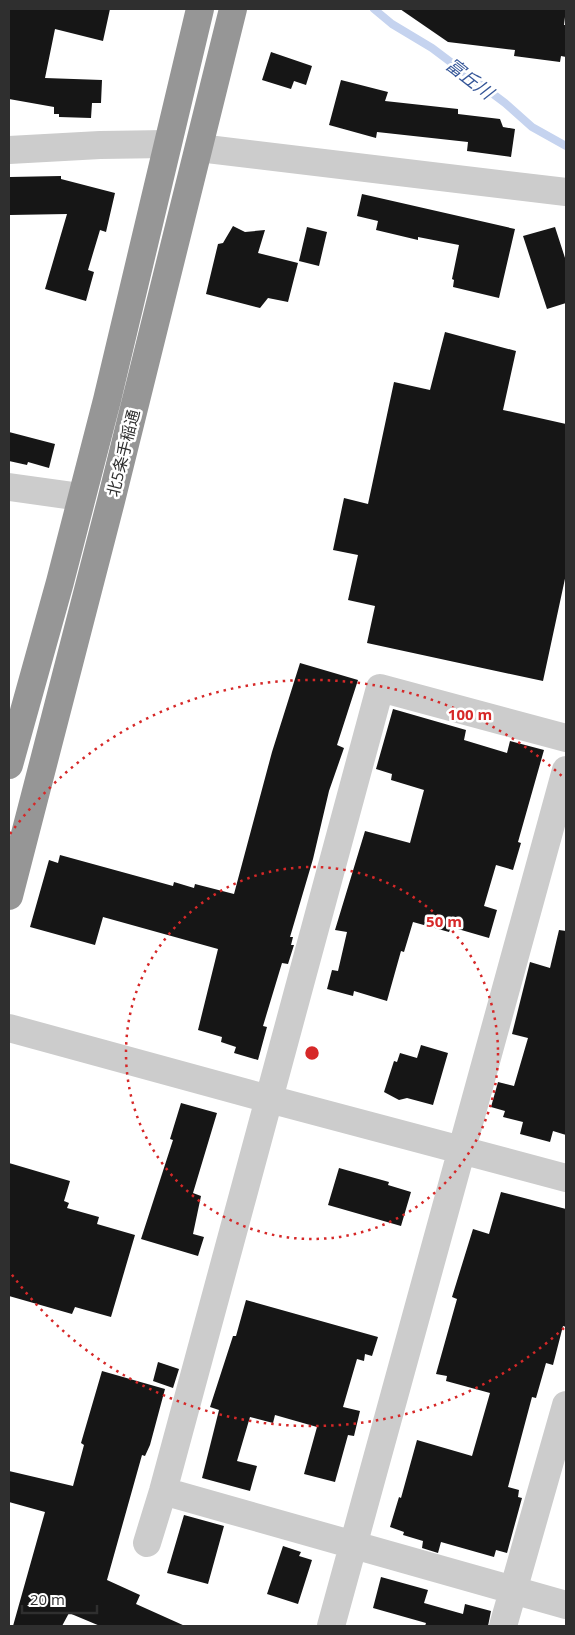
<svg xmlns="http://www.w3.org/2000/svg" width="575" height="1635" viewBox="0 0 575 1635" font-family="'Open Sans','Noto Sans JP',sans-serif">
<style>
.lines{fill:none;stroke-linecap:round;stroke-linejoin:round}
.stream{stroke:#c5d3ef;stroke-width:8}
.building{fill:#161616}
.street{stroke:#ccc;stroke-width:28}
.highway{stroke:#969696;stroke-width:28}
.ring{fill:none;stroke:#d62828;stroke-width:2.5;stroke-dasharray:2.5 5}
.labels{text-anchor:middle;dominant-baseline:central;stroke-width:5;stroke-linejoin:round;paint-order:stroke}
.street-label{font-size:16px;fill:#2f2f2f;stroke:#fff}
.water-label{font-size:18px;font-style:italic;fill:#355698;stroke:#fff}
.centre{fill:#d62828;stroke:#fff;stroke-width:2.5}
.ring-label{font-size:15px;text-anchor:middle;font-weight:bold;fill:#d62828;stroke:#fff;stroke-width:5;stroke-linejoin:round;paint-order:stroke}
</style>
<rect width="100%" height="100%" fill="#fff"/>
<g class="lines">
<!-- stream -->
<path class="stream" d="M374,9L392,24L432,48L505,103L532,127L566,146"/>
</g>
<!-- building -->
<path class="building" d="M9,9H110L103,41L55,29L45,78L102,80L101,103H92L91,118L59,117V114H54V107L9,99Z
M400,9H566L564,25H566V57L561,56L560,62L514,56L515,50L448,42Z
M271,52L312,66L306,85L294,81L291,89L262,80Z
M341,80L388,92L385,101L458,109V114L500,119L503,127L515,129L511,157L467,151L468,142L377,132L376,138L329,125Z
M61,176V179L115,193L106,232L100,230L88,270L94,272L86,301L45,289L67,214L10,215V177Z
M362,194L515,229L499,298L453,287L454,280L452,279L459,245L418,237V240L376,230L378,221L357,216Z
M233,226L245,232L265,230L258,253L298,263L288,302L268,298L260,308L206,294L218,244L223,243Z
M307,227L327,232L319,266L299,261Z
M555,227L566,261V303L547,309L523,236Z
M445,332L516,351L503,410L566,424V574L543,681L367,643L375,606L348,600L358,555L333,550L344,498L368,504L394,382L430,390Z
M9,432L55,444L49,468L28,462L27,465L9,461Z
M300,663L358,680L337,745L344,748L329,791L313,859L290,937H293L291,945H294L288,964L282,963L263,1026L267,1027L258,1060L234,1053L236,1047L221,1042L222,1037L198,1030L218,949L103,917L95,945L30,927L49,860L58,863L60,855L173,886L174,882L194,888L195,884L234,894L272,752Z
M393,709L466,730L464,740L507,753L510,741L544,750L518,842L521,843L513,870L496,865L484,906L497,910L489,938L451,927L449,932L413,922L404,952L401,951L387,1001L354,991L353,996L327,989L332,970L338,971L347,932L335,930L365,831L410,843L424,790L391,780L392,774L376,769Z
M559,930L566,931V1135L553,1131L550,1142L520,1134L523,1122L503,1117L505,1111L491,1107L498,1082L514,1086L528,1038L512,1034L530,962L550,968Z
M421,1045L448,1053L433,1105L407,1098L399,1100L384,1092L394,1061L397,1062L400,1053L417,1058Z
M181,1103L217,1113L193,1193L201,1196L193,1234L204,1237L198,1256L141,1239L173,1140L170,1139Z
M9,1163L70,1181L64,1201L69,1203L67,1208L99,1217L97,1224L135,1235L111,1317L75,1307L72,1314L9,1296Z
M339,1168L389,1182L388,1185L411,1192L401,1226L328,1205Z
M501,1192L566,1209V1327L563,1326L553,1365L546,1363L536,1398L532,1397L508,1487L519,1490L518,1497L522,1498L507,1553L496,1550L494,1557L441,1542L438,1553L422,1548L423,1541L403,1535L404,1532L390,1527L399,1497L401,1498L417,1440L472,1456L490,1393L446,1381L447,1376L436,1374L457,1299L452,1297L473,1229L489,1234Z
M246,1300L378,1337L372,1356L365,1354L364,1361L357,1359L343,1407L360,1411L354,1436L348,1435L335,1482L304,1474L317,1427L275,1415L273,1423L250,1417L237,1461L257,1466L250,1491L202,1478L219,1410L210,1407L233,1336H236Z
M158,1362L179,1369L173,1388L153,1381Z
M102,1371L165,1389L150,1445L145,1456L142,1455L107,1580L140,1595L136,1604L185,1626H100L69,1613L62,1626H13L45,1512L9,1502V1471L73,1486L84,1445L81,1443Z
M184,1515L224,1526L208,1584L167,1573Z
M283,1546L301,1552L299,1556L312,1560L298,1604L267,1594Z
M381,1577L428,1590L424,1603L463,1614L465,1604L491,1611L488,1626H425L426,1623L373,1608Z"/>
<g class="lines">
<!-- street -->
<path class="street" d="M199,148L566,192
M9,150L100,145L167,144
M9,487L81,497
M9,1028L269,1099L566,1178
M163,1491L566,1605
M147,1543L163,1491L380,688L566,738
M331,1626L566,770
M503,1626L566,1405"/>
<!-- highway -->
<path class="highway" d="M9,765L60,582L107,400L200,9
M9,896L111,501L233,9"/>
</g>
<!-- distance rings -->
<g class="ring">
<circle cx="312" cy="1053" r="186"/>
<path d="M564 1328A373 373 0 0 1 10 1272M10 834A373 373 0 0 1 564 778"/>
</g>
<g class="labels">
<!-- street labels -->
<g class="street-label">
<text transform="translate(123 453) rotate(-76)">北5条手稲通</text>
</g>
<!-- water labels -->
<g class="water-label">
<text transform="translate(470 78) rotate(38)">富丘川</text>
</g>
</g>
<circle cx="312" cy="1053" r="8" class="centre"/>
<g class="ring-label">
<text x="470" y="720">100 m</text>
<text x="444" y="927">50 m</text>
</g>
<!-- border -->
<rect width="575" height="1635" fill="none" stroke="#2f2f2f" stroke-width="20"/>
<!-- scale -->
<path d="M22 1605v8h75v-8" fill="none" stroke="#2f2f2f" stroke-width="2.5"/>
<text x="30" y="1605" font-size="15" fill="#2f2f2f" stroke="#ffffff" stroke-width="4" paint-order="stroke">20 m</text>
</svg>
